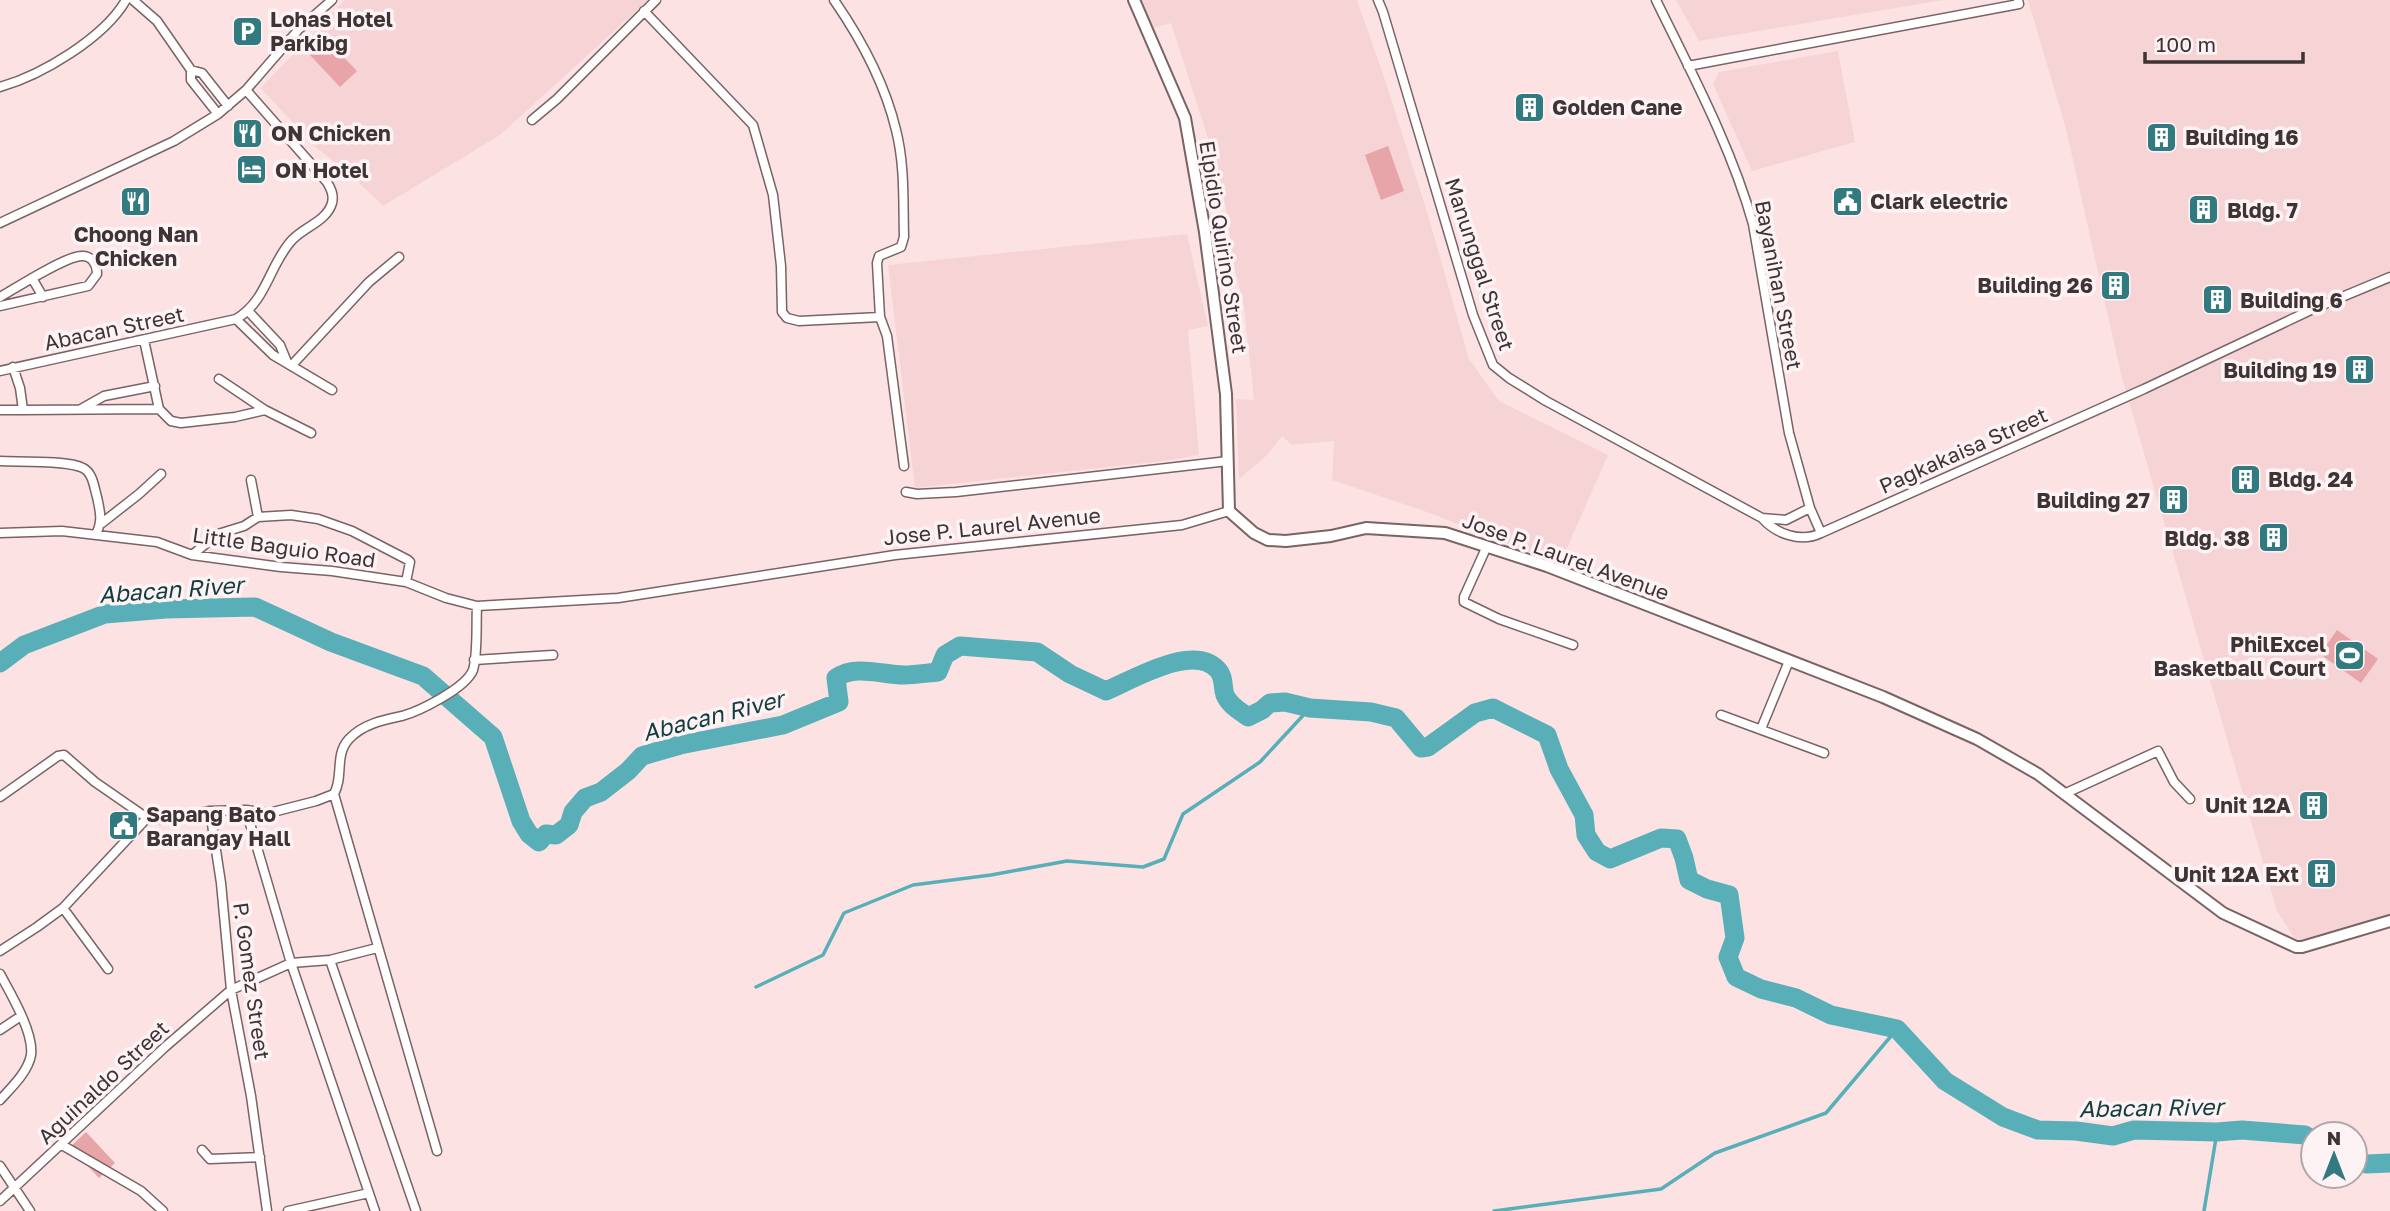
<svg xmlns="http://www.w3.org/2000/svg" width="2390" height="1211" viewBox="0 0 2390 1211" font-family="'Golos Text',sans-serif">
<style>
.built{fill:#f6d4d6}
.green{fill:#e7a4a9}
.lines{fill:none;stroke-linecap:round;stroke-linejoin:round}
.stream{stroke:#59afb7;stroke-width:3.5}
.river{stroke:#59afb7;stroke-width:19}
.minor-casing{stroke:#796364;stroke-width:11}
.tertiary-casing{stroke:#796364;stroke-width:14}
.minor{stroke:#fff;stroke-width:8}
.tertiary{stroke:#fff;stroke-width:10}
.labels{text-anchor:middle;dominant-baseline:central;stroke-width:7;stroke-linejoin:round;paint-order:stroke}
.poi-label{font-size:21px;font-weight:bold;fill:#3e3435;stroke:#fef3f4;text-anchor:start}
.street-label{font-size:21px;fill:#3e3435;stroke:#fef3f4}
.water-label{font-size:23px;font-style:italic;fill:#143d40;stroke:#fef3f4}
</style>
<rect width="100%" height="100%" fill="#fce2e3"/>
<!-- built -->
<path class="built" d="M345,0H648L500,135L383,206L354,178L313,145L261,88Z
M1140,0H1357L1385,80L1428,215L1469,359L1499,401L1608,455L1560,564L1427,512L1332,480L1334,441L1292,445L1282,436L1266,456L1239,479L1236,399L1254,400L1244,306L1235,270L1225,203L1216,163L1171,23L1150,29Z
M1676,0H1943L1699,41Z
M2028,0H2390V915L2297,942L2277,911L2121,374L2066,129Z
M1838,51L1855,142L1752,171L1713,84L1719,72Z
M1187,234L1208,326L1188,330L1199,455L1164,461L915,488L888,265Z"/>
<!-- green -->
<path class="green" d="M327,40L357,71L340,87L310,55Z
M1388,146L1404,191L1381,200L1365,155Z
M2337,630L2378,659L2361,683L2320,654Z
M86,1132L115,1163L99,1178L70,1147Z"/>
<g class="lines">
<!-- stream -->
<path class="stream" d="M756,987L823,955L844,913L913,885L991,875L1067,861L1143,867L1164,859L1183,814L1260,762L1310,708
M1494,1211L1661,1189L1715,1153L1826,1113L1897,1029
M2204,1211L2217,1132"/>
<!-- river -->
<path class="river" d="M0,663L24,645L105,614L166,609L255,607L331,642L423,676L493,737L521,821L529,834L539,842L546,834L556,835L569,825L573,812L585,798L601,792L628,771L642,756L680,745L783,725L839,702L836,678C855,664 882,675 904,675C915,675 927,673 938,672L945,655L960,646L1037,652L1070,674L1106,691C1132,680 1193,643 1217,669C1225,677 1222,686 1225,695C1229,705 1240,711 1248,717L1262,710L1270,703L1285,702L1310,708L1371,712L1396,718L1421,748L1428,747L1475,713L1493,708L1547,735L1559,769L1584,815L1586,835L1597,852L1610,859L1661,838L1677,839L1684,858L1689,880L1707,889L1729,895L1735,938L1728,957L1736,977L1761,989L1796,998L1831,1015L1897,1029L1945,1081L2003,1117L2038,1130L2076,1131L2113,1136L2134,1130L2217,1132L2242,1130L2305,1135L2313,1140
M2355,1161L2367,1164L2390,1163"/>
<defs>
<path id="minor" d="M133,0L157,21L191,70L202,73L228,106
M1378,0L1383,12L1473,315L1493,365L1509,378L1546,401L1762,518L1786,520L1810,508
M1656,0C1691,72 1731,146 1753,224L1789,433L1810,508L1821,533L2144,389L2313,309L2390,277
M644,11L753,125L773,195L781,266L782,312L787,318L799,321L880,317L877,263L879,256L901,247L904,237C903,202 905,165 896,130C885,84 861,39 834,0
M1688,66L2019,4L2018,0
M191,70V80L218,114
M0,87C42,75 104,38 126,0
M532,120L557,99L656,0
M0,223L174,141L218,114L246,90L299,29L332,0
M32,278L43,297
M0,297C16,288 64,257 81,256C92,255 97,265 97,274L88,286L0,306
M249,312L280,345L287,362
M880,317L887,336L904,466
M236,319L273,355L332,390
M144,340L159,409L171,421L181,423L235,417L265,410L311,433
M292,365L369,282L399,257
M13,367L20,388L23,410L159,409
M0,371L236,319C267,301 269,265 292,240C304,227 327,221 332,203C334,195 331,189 327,182L246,90
M219,379L265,410
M81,409L104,396L155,386
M0,410H23
M0,461C18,462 69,460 83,468C93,473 94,487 97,497C100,511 103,521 96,534
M251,480L258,517
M906,492L917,494L956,492L1228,461
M1762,518C1776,534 1801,543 1821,533
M102,523L139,494L161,474
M0,533L62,531L157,542L192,555L281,567L332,571L406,582L446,598L477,606L618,598L895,555L1182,525L1229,511
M1487,546L1464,597V602L1499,619L1573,645
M192,555L218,534L244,526L258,517L291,515L318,519L352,531L408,560L410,562L406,582
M474,660L553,655
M1721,715L1824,753
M1761,729L1789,661
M334,794L437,1151
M2064,794L2158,751L2174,782L2190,799
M0,797L58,756L64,755L95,782L147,818
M246,810L291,963L375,1211
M210,811L221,883L231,990L251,1096L267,1211
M147,818L166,819L210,811L246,810L269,813L316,801L334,794C344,776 334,755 349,739C363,724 383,720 402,716C420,711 466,688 473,670C478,653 476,624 477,606
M63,908L108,969
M0,951L37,927L63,908L147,818
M330,960L416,1211
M0,974C11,994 34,1033 31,1055C28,1072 11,1088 0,1100
M0,1030L21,1016
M62,1145L141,1191L163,1211
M202,1150L210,1159L260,1157
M0,1166L30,1211
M0,1201L165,1047L231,990L291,963L330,960L377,948
M288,1211L369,1193"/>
<path id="tertiary" d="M1134,0L1185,118L1205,232L1226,394L1229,511L1254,533L1268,540L1286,541L1331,536L1366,528L1445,533L1547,566L1883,697L1977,739L2038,774L2223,913L2296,947H2302L2390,921"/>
</defs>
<!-- minor casing -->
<use href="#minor" class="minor-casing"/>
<!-- tertiary casing -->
<use href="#tertiary" class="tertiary-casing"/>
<!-- minor -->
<use href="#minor" class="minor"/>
<!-- tertiary -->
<use href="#tertiary" class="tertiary"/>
</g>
<!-- icons -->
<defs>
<symbol id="parking-square" viewBox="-11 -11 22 22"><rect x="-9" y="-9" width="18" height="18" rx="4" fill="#317a80" stroke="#fef3f4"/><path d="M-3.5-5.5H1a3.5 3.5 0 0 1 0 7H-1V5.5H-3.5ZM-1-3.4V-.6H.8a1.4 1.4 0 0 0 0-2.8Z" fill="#fff"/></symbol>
<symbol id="building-square" viewBox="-11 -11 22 22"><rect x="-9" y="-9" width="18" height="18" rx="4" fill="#317a80" stroke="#fef3f4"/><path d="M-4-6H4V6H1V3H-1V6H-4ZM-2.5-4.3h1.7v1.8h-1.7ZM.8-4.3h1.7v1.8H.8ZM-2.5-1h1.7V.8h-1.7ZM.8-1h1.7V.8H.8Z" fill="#fff"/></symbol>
<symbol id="restaurant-square" viewBox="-11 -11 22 22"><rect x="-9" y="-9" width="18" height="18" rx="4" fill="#317a80" stroke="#fef3f4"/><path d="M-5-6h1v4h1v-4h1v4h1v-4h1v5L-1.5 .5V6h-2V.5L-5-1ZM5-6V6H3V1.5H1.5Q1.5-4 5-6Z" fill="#fff"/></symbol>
<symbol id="hotel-square" viewBox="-11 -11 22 22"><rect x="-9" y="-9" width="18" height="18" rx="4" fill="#317a80" stroke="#fef3f4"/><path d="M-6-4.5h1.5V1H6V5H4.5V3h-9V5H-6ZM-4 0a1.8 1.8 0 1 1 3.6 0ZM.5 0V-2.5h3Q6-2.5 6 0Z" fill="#fff"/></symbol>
<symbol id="civic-square" viewBox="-11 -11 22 22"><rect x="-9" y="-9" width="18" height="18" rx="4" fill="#317a80" stroke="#fef3f4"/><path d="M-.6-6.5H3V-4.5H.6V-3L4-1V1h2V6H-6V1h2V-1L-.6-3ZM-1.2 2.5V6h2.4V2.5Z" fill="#fff"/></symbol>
<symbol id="stadium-square" viewBox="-11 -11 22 22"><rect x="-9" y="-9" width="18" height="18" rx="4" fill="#317a80" stroke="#fef3f4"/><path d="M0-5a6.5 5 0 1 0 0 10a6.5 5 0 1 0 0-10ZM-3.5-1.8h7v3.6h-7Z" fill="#fff"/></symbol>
</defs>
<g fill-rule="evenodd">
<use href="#parking-square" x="230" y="14" width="35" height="35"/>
<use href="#building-square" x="1512" y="90" width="35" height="35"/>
<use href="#restaurant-square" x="230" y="116" width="35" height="35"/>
<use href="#building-square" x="2144" y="120" width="35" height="35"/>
<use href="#hotel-square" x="234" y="152" width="35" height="35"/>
<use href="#civic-square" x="1830" y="184" width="35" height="35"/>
<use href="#restaurant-square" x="118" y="184" width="35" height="35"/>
<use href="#building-square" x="2186" y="192" width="35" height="35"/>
<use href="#building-square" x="2098" y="268" width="35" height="35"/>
<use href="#building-square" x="2200" y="282" width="35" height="35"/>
<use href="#building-square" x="2342" y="352" width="35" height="35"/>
<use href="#building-square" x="2228" y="462" width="35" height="35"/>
<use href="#building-square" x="2156" y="482" width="35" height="35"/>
<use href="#building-square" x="2256" y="520" width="35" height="35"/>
<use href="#stadium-square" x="2332" y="638" width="35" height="35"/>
<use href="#building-square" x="2296" y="788" width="35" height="35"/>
<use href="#civic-square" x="106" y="808" width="35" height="35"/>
<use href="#building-square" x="2304" y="856" width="35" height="35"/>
</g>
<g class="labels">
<!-- poi labels -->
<g class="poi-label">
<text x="270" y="19">Lohas Hotel<tspan x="270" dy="24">Parkibg</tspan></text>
<text x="1552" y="107">Golden Cane</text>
<text x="271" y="133">ON Chicken</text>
<text x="2185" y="137">Building 16</text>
<text x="275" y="170">ON Hotel</text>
<text x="1870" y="201">Clark electric</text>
<text x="2227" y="210">Bldg. 7</text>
<text x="136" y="234" text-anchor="middle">Choong Nan<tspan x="136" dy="24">Chicken</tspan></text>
<text x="2093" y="285" text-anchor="end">Building 26</text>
<text x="2240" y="300">Building 6</text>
<text x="2337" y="370" text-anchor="end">Building 19</text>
<text x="2268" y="479">Bldg. 24</text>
<text x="2150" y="500" text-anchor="end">Building 27</text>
<text x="2250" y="538" text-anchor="end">Bldg. 38</text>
<text x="2326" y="644" text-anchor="end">PhilExcel<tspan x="2326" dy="24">Basketball Court</tspan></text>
<text x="2291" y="805" text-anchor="end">Unit 12A</text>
<text x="146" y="814">Sapang Bato<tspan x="146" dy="24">Barangay Hall</tspan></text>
<text x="2299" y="874" text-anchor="end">Unit 12A Ext</text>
</g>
<!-- street labels -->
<g class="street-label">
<text transform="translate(1224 247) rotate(81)">Elpidio Quirino Street</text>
<text transform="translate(1480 264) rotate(72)">Manunggal Street</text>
<text transform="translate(1779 285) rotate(79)">Bayanihan Street</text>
<text transform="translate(114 328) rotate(-12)">Abacan Street</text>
<text transform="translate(1963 450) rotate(-24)">Pagkakaisa Street</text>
<text transform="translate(992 526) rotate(-6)">Jose P. Laurel Avenue</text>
<text transform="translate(284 547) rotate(8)">Little Baguio Road</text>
<text transform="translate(1566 556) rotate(20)">Jose P. Laurel Avenue</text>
<text transform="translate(252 981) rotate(82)">P. Gomez Street</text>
<text transform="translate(103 1082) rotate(-43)">Aguinaldo Street</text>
</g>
<!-- water labels -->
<g class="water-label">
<text transform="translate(171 589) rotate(-4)">Abacan River</text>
<text transform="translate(713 715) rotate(-14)">Abacan River</text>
<text transform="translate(2151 1107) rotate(-1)">Abacan River</text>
</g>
</g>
<!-- north arrow -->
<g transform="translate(2334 1155)"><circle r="33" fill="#fef3f4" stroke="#b1a7a8" stroke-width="2"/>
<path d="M0-5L12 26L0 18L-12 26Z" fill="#317a80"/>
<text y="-10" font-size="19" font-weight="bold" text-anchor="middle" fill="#3e3435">N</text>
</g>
<!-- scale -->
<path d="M2145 52v10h158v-10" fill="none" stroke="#3e3435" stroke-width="3.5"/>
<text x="2156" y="52" font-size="21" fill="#3e3435" stroke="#fef3f4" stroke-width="5" paint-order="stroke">100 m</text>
</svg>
